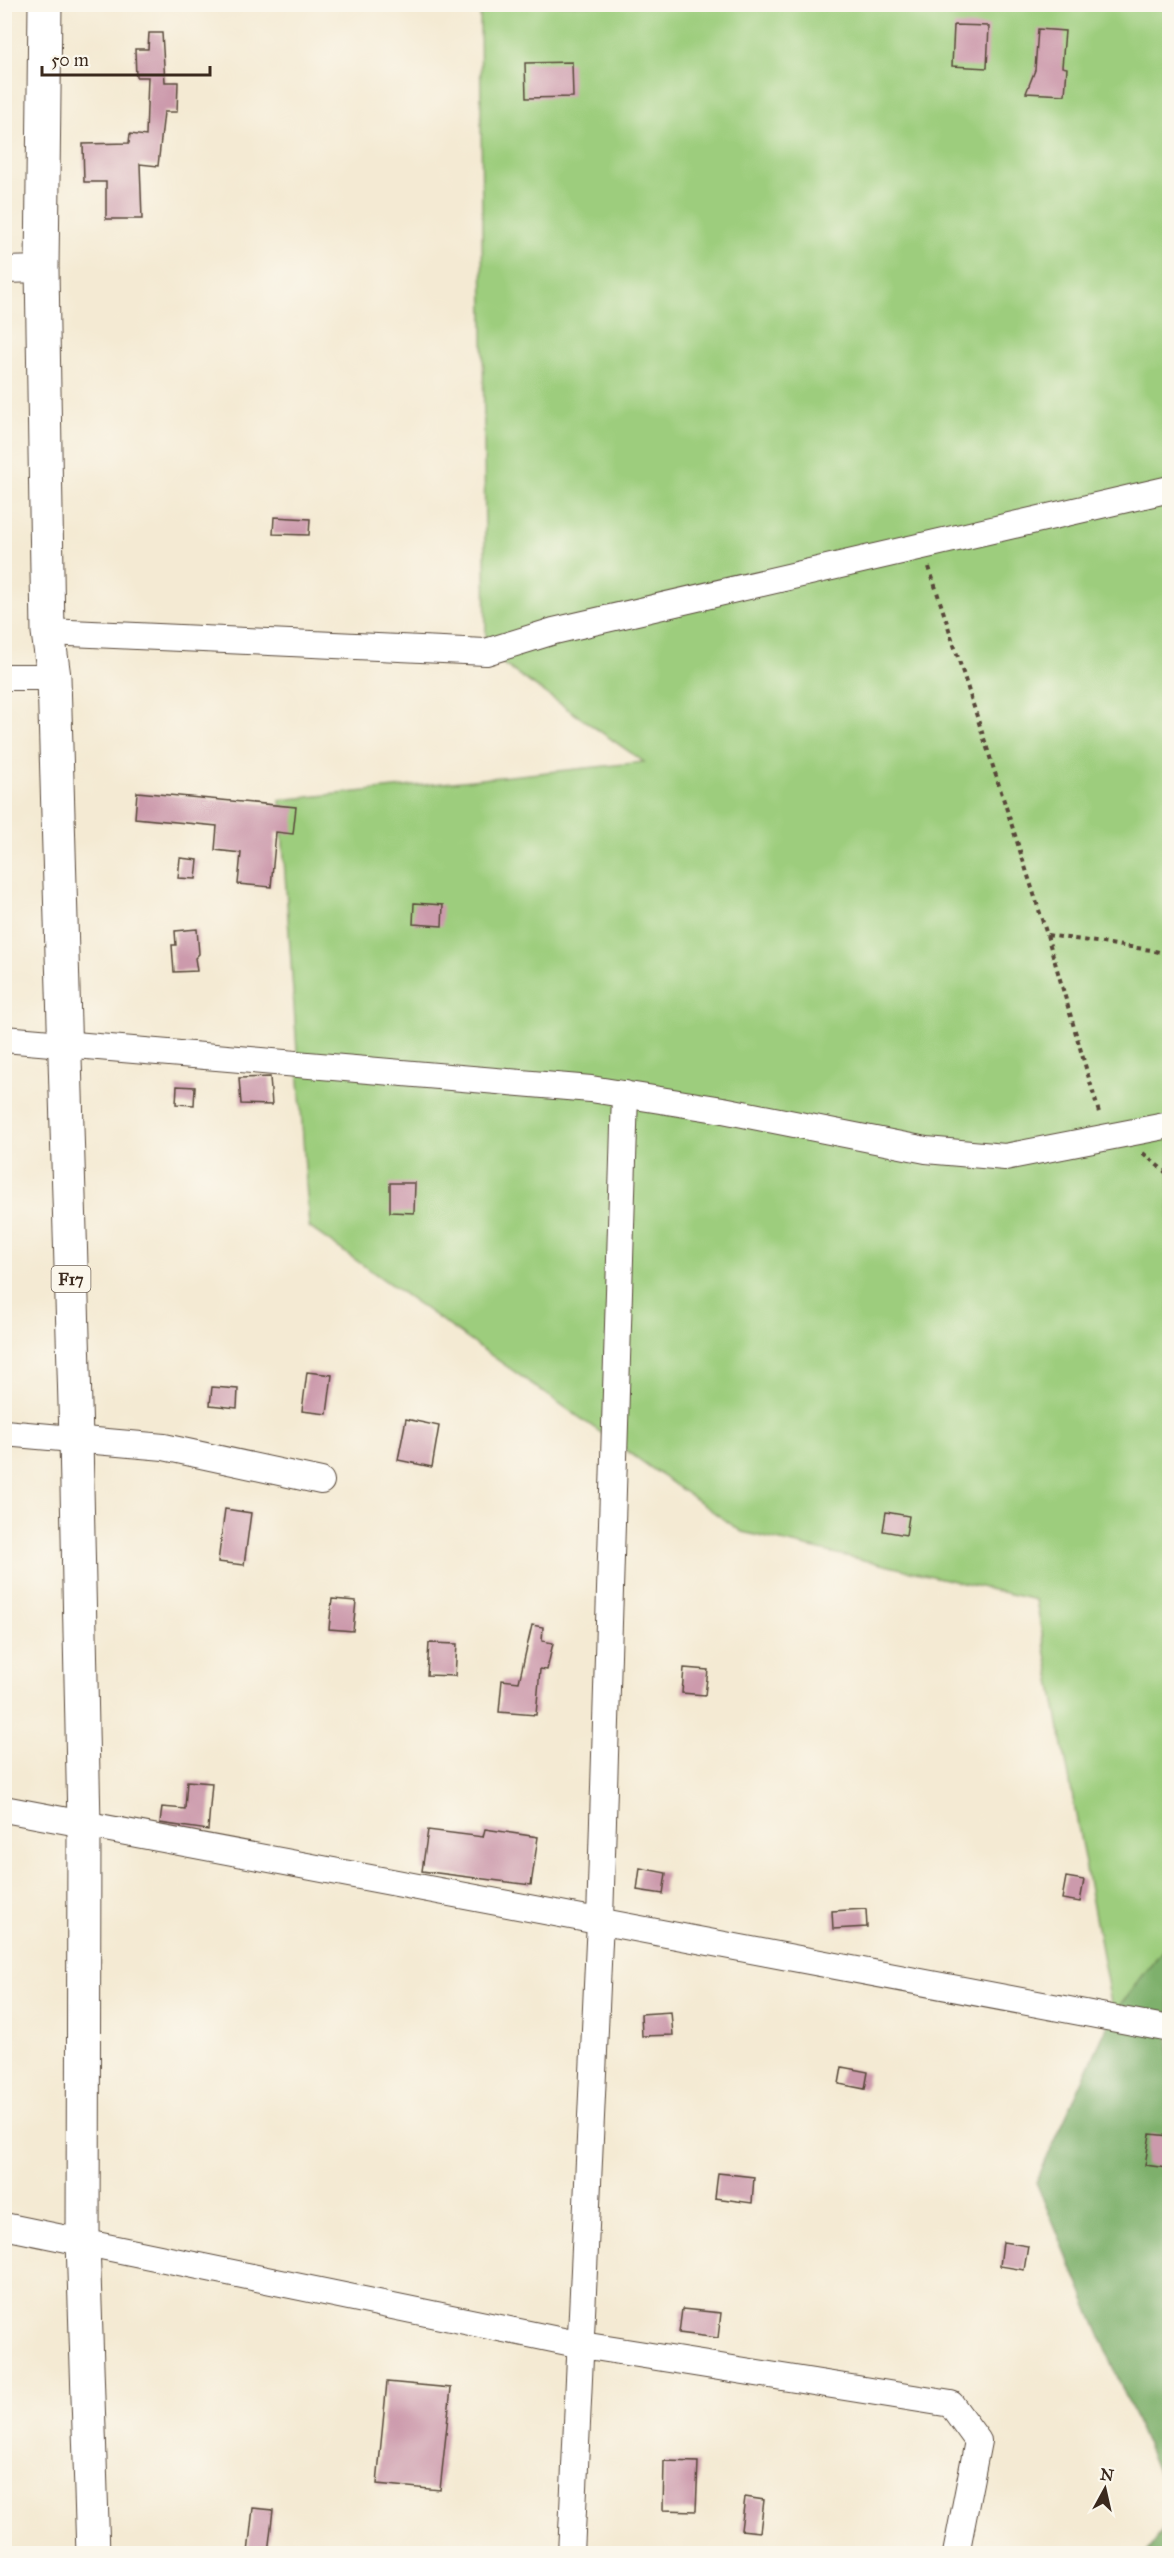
<svg xmlns="http://www.w3.org/2000/svg" width="1174" height="2558" viewBox="0 0 1174 2558" font-family="'IM FELL Great Primer',serif">
<style>
.green{fill:#9dcd7d;stroke:#6c7c4e;stroke-width:1.5}
.forest{fill:#7eb06c;stroke:#5c6d45;stroke-width:1.5}
.building{fill:#cc9aac}
.lines{fill:none;stroke-linecap:round;stroke-linejoin:round}
.street-casing{stroke:#574739;stroke-width:28}
.highway-casing{stroke:#574739;stroke-width:35}
.path{stroke:#574739;stroke-width:4;stroke-dasharray:4.5 4.5;stroke-linecap:butt}
.street{stroke:#fff;stroke-width:26}
.highway{stroke:#fff;stroke-width:33}
.labels{text-anchor:middle;dominant-baseline:central;stroke-width:4.5;stroke-linejoin:round;paint-order:stroke}
.shield{fill:#fbf7ec;stroke:#75685c;stroke-width:1.5}
.shield-label{font-size:16px;font-weight:bold;fill:#3b2a1e}
</style>
<rect width="100%" height="100%" fill="#fbf7ec"/>
<filter id="ink" filterUnits="userSpaceOnUse"><feTurbulence type="fractalNoise" baseFrequency=".0167" numOctaves="2"/><feDisplacementMap in="SourceGraphic" scale="12" xChannelSelector="R" yChannelSelector="G"/><feConvolveMatrix kernelMatrix="1 2 1 2 8 2 1 2 1" color-interpolation-filters="sRGB"/></filter>
<filter id="wash" filterUnits="userSpaceOnUse"><feTurbulence type="fractalNoise" baseFrequency=".008" numOctaves="4" result="noise"/><feDisplacementMap in="SourceGraphic" scale="24" xChannelSelector="R" yChannelSelector="G"/><feGaussianBlur stdDeviation="1.35" result="paint"/><feColorMatrix in="noise" values="0 0 0 0 0 0 0 0 0 0 0 0 0 0 0 0 0 1.4 0 .05"/><feComposite in="paint" operator="in"/></filter>
<g filter="url(#wash)">
<rect width="100%" height="100%" fill="#f4ead3"/>
<!-- green -->
<path class="green" d="M480,5H1169L1170,1942L1113,2014L1036,1600L742,1532L309,1227L280,800L644,762L486,652Z"/>
<!-- forest -->
<path class="forest" d="M1169,1942V2500L1036,2182L1113,2014Z
M1169,2522V2553H1145Z"/>
<g id="blocks">
<!-- building -->
<path class="building" d="M954,25L989,26L987,68L952,66Z
M1038,29L1065,31L1062,67L1067,68L1065,95L1026,93L1035,70Z
M149,33H162L165,82H178L177,112H164L158,166L140,164L142,219H106V182H84L83,144L129,143L130,134L146,136L148,77H136L135,49H148Z
M572,62L573,97L526,98L525,63Z
M274,517L310,519L309,535L273,534Z
M137,792L296,807L293,834L276,832L271,887L238,884L241,853L215,850L217,826L135,818Z
M180,858L198,860L196,879L178,878Z
M414,903L443,905L442,926L413,924Z
M197,929L199,954L195,958L197,971L174,972L172,945H176L175,931Z
M270,1077L272,1105L241,1104L239,1078Z
M177,1086L195,1087L194,1105L176,1104Z
M390,1183H415L414,1213L390,1212Z
M307,1372L332,1375L327,1414L302,1411Z
M212,1387L238,1389L237,1408L210,1405Z
M406,1419L439,1426L432,1467L398,1460Z
M225,1509L251,1513L244,1565L218,1562Z
M886,1512L909,1516L906,1535L883,1531Z
M332,1599L356,1601L353,1631L329,1629Z
M532,1625L543,1627L542,1641L553,1643L547,1670L540,1669L536,1715L499,1712L502,1680L519,1682Z
M429,1643L457,1644L455,1676L427,1675Z
M684,1668L708,1670L705,1695L682,1693Z
M187,1781L212,1783L208,1830L160,1823L162,1807L185,1809Z
M485,1829L538,1837L531,1885L422,1871L428,1830L483,1837Z
M640,1868L666,1873L663,1894L637,1890Z
M1066,1877L1084,1880L1080,1902L1062,1899Z
M866,1909L867,1927L833,1929L832,1911Z
M671,2012L673,2035L642,2036L641,2014Z
M842,2067L868,2072L865,2089L839,2084Z
M1150,2134L1170,2136L1167,2168L1145,2165Z
M718,2173L754,2177L752,2203L715,2198Z
M1003,2242L1028,2246L1024,2270L1000,2266Z
M682,2309L721,2313L718,2338L679,2333Z
M387,2382L451,2388L440,2490L377,2484Z
M664,2461L698,2462L696,2511L663,2510Z
M745,2497L764,2500L760,2532L741,2530Z
M253,2508L273,2510L268,2553H248Z"/>
</g>
</g>
<g filter="url(#ink)">
<use href="#blocks" fill-opacity="0" stroke="#574739" stroke-width="1.5"/>
<g class="lines">
<defs>
<path id="street" d="M4,270L42,269
M48,632L486,652L554,631L1170,489
M4,677H54
M4,1039L591,1089L723,1110L926,1150L1005,1157L1170,1125
M4,1433L164,1447L321,1481
M4,1809L1170,2029
M4,2226L582,2345L951,2404L978,2441L956,2554
M571,2554L600,1920L625,1094"/>
<path id="highway" d="M45,4L42,269L48,632L54,677L76,1439L84,1825L83,2241L93,2554"/>
</defs>
<!-- street casing -->
<use href="#street" class="street-casing"/>
<!-- highway casing -->
<use href="#highway" class="highway-casing"/>
<!-- path -->
<path class="path" d="M929,567L1047,935L1151,950L1170,955
M1047,935L1100,1116
M1143,1153L1170,1176"/>
<!-- street -->
<use href="#street" class="street"/>
<!-- highway -->
<use href="#highway" class="highway"/>
</g>
</g>
<g class="labels">
<!-- shield labels -->
<rect class="shield" x="51.5" y="1266" width="39" height="26" rx="4.5"/>
<g class="shield-label">
<text x="71" y="1279">F17</text>
</g>
</g>
<!-- margin -->
<rect width="1174" height="2558" fill="none" stroke="#fbf7ec" stroke-width="24"/>
<!-- north arrow -->
<g transform="translate(1105 2489) rotate(8)" stroke="#fbf7ec" stroke-width="4.5" paint-order="stroke">
<path d="M0-4.5L10 22L0 15L-10 22Z" fill="#3b2a1e"/>
<text y="-9" font-size="16" font-weight="bold" text-anchor="middle" fill="#3b2a1e">N</text>
</g>
<!-- scale -->
<path d="M42 66v9h168v-9" fill="none" stroke="#3b2a1e" stroke-width="3"/>
<text x="51" y="66" font-size="18" fill="#3b2a1e" stroke="#fbf7ec" stroke-width="4.5" paint-order="stroke">50 m</text>
</svg>
